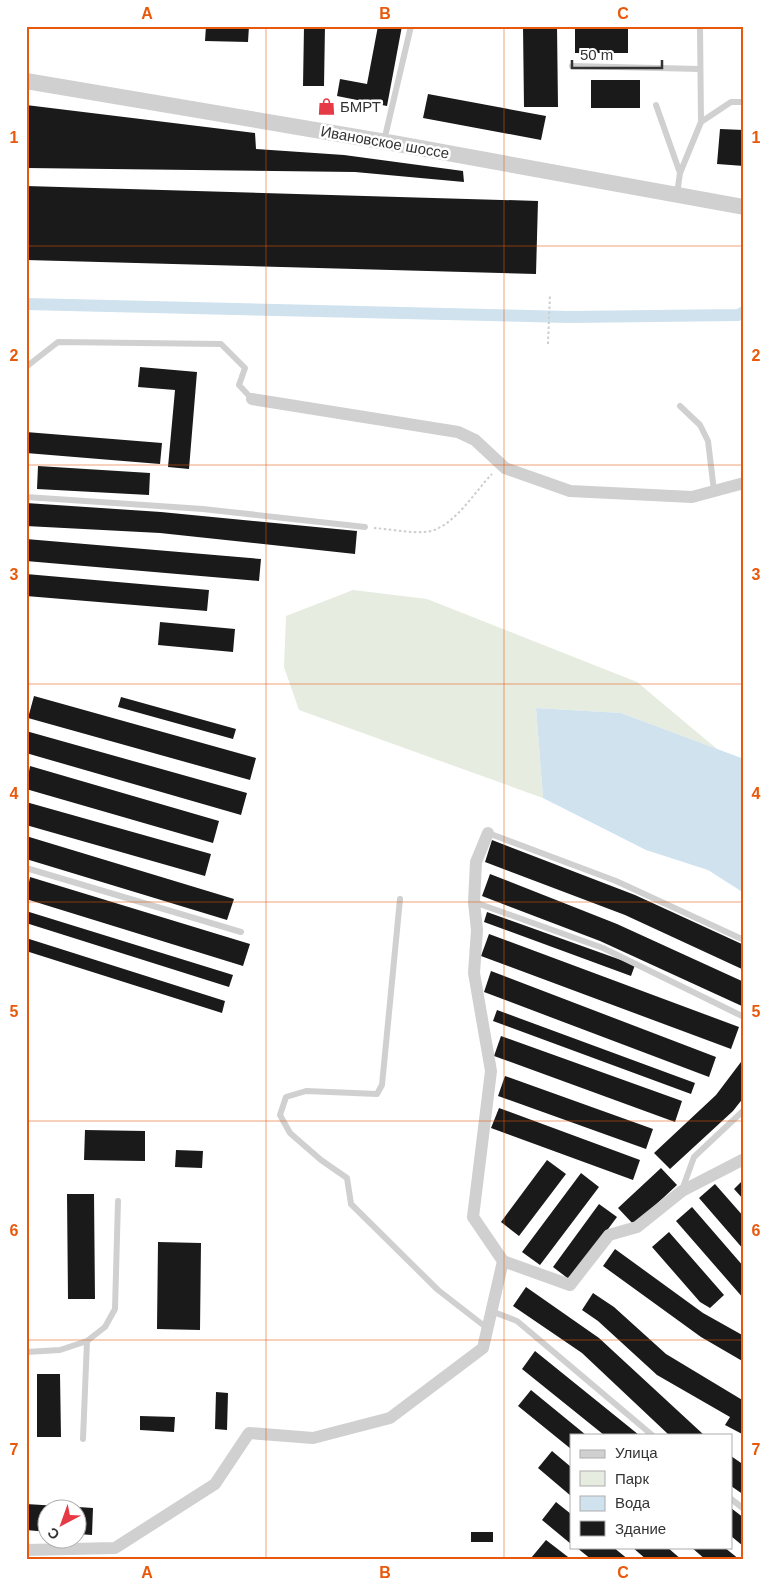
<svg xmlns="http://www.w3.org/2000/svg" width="770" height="1586" viewBox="0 0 770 1586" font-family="Helvetica,sans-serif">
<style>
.green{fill:#e6ecdf}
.water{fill:#cfe2ee}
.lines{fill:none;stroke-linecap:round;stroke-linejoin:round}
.canal{stroke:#cfe2ee;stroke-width:12}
.building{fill:#1a1a1a}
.path{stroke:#cdcdcd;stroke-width:2;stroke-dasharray:2.5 2.5;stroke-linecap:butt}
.service{stroke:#d0d0d0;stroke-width:6}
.minor{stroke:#d0d0d0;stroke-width:12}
.tertiary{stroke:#d0d0d0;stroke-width:16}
.grid{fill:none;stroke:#e8590c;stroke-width:1;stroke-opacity:0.55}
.labels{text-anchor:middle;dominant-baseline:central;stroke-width:5;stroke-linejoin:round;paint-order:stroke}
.poi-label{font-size:15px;fill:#333;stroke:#fff;text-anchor:start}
.street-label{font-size:15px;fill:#333;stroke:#fff}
.neatline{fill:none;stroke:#e8590c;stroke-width:2}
.grid-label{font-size:16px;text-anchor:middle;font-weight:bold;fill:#e8590c}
</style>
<rect width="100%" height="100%" fill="#fff"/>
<!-- green -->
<path class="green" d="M353,590L427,599L637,682L717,749L621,713L536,708L543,798L299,710L284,667L286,616Z"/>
<!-- water -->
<path class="water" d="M536,708L621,713L744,759V893L708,870L646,850L543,798Z"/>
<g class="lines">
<!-- canal -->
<path class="canal" d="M26,304L569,317L738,315L744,312"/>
</g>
<!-- building -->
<path class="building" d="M206,26H249L248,42L205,41Z
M304,26H325L324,86H303Z
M378,26H402L387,106L337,96L340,79L367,84Z
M523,26H557L558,107H524Z
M575,26H628V53H575Z
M591,80H640V108H591Z
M428,94L546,116L541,140L423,118Z
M26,105L255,133L256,149L344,155L463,171L464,182L355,172L27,168Z
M720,129L744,130V166L717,164Z
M26,186L538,201L536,274L26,260Z
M140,367L197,372L189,469L168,467L175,390L138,387Z
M26,432L162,443L160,464L26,453Z
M38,466L150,473L149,495L37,489Z
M26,503L161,512L357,531L355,554L160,533L26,526Z
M26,539L261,559L259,581L26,561Z
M26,574L209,590L207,611L26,596Z
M160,622L235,629L233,652L158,645Z
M34,696L256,758L250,780L28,718Z
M121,697L236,729L233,739L118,707Z
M26,731L247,793L241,815L26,753Z
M30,766L219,821L213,843L26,789Z
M26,802L211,854L205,876L26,825Z
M26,836L234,899L227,920L26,859Z
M492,840L635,895L744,945V970L625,915L485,862Z
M490,874L617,924L744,982V1007L600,941L482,896Z
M30,877L250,944L243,966L26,899Z
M26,911L233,975L229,987L26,923Z
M487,912L635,965L631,976L484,922Z
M489,934L739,1027L731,1049L481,956Z
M26,938L225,1001L222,1013L26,951Z
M491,971L716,1057L709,1077L484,992Z
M497,1010L695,1083L691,1094L493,1021Z
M501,1036L682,1101L675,1122L494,1056Z
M744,1058V1097L733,1111L670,1169L654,1153L716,1095Z
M505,1076L653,1129L646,1149L498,1096Z
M499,1108L640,1160L633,1180L491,1128Z
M85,1130L145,1131V1161L84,1160Z
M176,1150L203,1151L202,1168L175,1167Z
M547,1160L566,1174L519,1236L501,1222Z
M661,1168L677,1185L634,1225L618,1208Z
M581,1173L599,1187L540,1265L522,1252Z
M744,1179V1200L734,1189Z
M715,1184L744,1217V1250L699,1198Z
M67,1194H94L95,1299H68Z
M599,1204L617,1217L570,1280L553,1267Z
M692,1207L744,1267V1299L676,1221Z
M669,1232L724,1295L710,1308L700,1302L652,1247Z
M158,1242L201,1243L200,1330L157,1329Z
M615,1249L703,1313L744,1336V1362L701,1337L603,1266Z
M526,1287L599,1338L704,1435H669L582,1353L513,1306Z
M593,1293L614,1307L666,1354L744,1401V1435L725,1425L730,1417L657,1375L598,1321L582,1310Z
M535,1351L639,1435H604L522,1369Z
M37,1374H60L61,1437H37Z
M531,1390L586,1435H571V1449L518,1406Z
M216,1392L228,1393L227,1430L215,1429Z
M140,1416L175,1417L174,1432L140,1430Z
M552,1451L571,1467V1496L538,1468Z
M731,1456L744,1465V1495L731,1486Z
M556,1502L571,1514V1544L542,1520Z
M26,1504L75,1507V1508H48V1532L26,1530Z
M78,1507L93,1508L92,1535L78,1534Z
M731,1508L744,1518V1550L741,1548L743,1546L731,1536Z
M471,1532H493V1542H471Z
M546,1540L572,1560H533L531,1558Z
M576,1547H613L629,1560H592Z
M632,1547H667L682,1560H647Z
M691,1547H724L740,1560H706Z"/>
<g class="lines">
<!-- path -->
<path class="path" d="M548,344L550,294
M374,528C390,529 408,533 424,532C452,531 474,492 492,474"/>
<!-- service -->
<path class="service" d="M572,66L700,69
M656,105L680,173
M701,122L731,102H744
M384,141L411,26
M677,194L680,173L701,122L700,26
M26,367L58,342L221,344L245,368L239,385L252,399
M680,406L700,425L708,441L714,491
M26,497L203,509L365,527
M488,833L616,881L744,940
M26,868L241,932
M400,899L382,1085L377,1094L306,1091L286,1097L280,1115L290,1133L321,1160L347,1178L351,1204L438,1290L487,1328
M474,902L603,948L744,1017
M682,1190L694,1157L744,1110
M491,1311L517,1321L652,1435
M26,1352L60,1350L87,1341L105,1327L115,1309L118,1201
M83,1439L87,1341
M731,1499L744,1509"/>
<!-- minor -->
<path class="minor" d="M252,399L458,432L475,440L505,468L570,491L692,497L744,483
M488,833L476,862L474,902L477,930L474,973L491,1071L473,1217L503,1261
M26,1550L115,1548L215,1484L249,1433L313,1438L390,1418L483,1348L503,1261L570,1285L609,1235L637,1227L682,1191L744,1159"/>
<!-- tertiary -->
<path class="tertiary" d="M26,81L398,144L744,207"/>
</g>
<!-- grid -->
<path class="grid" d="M266,26V1560M504,26V1560M26,246H744M26,465H744M26,684H744M26,902H744M26,1121H744M26,1340H744"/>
<!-- icons -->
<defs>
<symbol id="shop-bare" viewBox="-9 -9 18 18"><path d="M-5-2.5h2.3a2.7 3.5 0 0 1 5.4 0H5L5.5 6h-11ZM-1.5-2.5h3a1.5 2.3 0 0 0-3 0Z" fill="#e63946" stroke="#fff" stroke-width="2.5" paint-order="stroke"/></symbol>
</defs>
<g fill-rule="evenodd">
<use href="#shop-bare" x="314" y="94" width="25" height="25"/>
</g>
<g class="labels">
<!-- poi labels -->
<g class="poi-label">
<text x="340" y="106">БМРТ</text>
</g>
<!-- street labels -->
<g class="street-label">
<text transform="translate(385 142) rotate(10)">Ивановское шоссе</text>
</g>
</g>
<!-- border -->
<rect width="770" height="1586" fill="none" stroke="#ffffff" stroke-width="55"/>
<!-- legend -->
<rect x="570" y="1434" width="162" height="115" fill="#ffffff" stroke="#adadad"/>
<rect x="580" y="1450" width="25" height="8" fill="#d0d0d0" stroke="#adadad"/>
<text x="615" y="1458" font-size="15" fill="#333333">Улица</text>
<rect x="580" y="1471" width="25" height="15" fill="#e6ecdf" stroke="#adadad"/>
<text x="615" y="1484" font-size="15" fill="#333333">Парк</text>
<rect x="580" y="1496" width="25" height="15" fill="#cfe2ee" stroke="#adadad"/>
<text x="615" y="1508" font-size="15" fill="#333333">Вода</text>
<rect x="580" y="1521" width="25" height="15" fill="#1a1a1a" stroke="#adadad"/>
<text x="615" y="1534" font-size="15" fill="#333333">Здание</text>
<!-- north arrow -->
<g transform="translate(62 1524) rotate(221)"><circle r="24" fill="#ffffff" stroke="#adadad"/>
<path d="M0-4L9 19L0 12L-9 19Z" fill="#e63946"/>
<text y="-8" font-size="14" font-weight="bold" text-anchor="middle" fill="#333333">С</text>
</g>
<!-- scale -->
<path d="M572 60v8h90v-8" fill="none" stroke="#333333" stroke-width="2.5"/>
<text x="580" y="60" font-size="15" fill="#333333" stroke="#ffffff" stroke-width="4" paint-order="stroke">50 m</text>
<rect x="28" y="28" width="714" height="1530" class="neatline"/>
<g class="grid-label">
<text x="147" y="19">A</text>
<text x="385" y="19">B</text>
<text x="623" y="19">C</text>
<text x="14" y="143">1</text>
<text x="756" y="143">1</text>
<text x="14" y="361">2</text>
<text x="756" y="361">2</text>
<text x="14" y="580">3</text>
<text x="756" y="580">3</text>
<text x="14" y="799">4</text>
<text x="756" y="799">4</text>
<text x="14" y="1017">5</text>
<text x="756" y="1017">5</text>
<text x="14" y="1236">6</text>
<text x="756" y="1236">6</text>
<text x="14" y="1455">7</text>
<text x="756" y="1455">7</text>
<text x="147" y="1578">A</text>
<text x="385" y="1578">B</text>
<text x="623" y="1578">C</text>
</g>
</svg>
